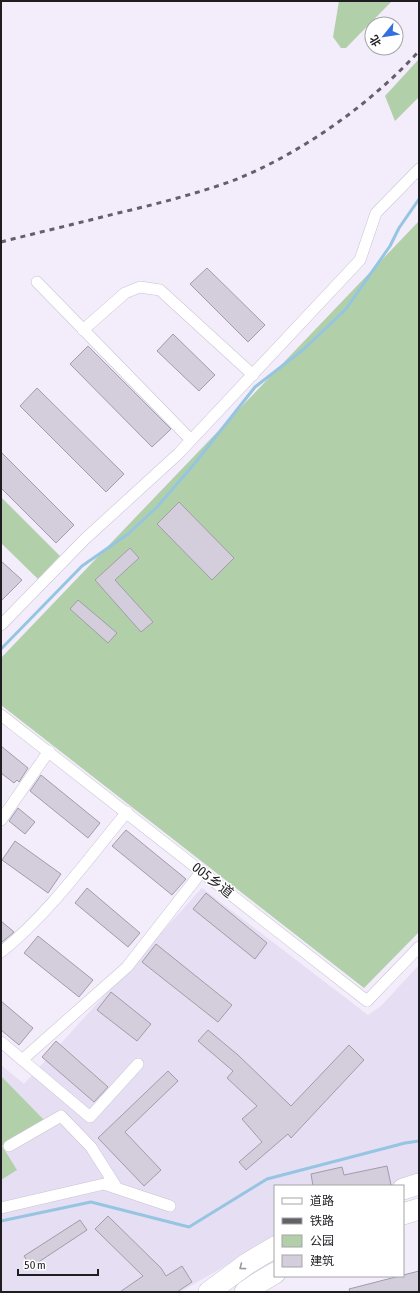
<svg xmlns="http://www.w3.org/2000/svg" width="420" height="1293" viewBox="0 0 420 1293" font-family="'Asap Condensed','Noto Sans SC',sans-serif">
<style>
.built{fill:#e6def3}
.green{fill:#b1d0a9}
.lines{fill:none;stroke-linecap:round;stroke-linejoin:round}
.stream{stroke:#96c5e2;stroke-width:3}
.building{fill:#d4cedc;stroke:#a19ca9}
.street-casing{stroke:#c9c4d2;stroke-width:12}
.highway-casing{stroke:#c9c4d2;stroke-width:22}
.street{stroke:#fff;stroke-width:11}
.highway{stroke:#fff;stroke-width:21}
.rail{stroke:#636068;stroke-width:3;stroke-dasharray:5 5;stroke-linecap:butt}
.oneway{stroke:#9a999c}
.labels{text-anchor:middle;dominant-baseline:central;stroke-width:3;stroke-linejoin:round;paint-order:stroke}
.street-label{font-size:14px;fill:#1f1d22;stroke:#fff}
</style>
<rect width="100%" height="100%" fill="#f2ecfb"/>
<!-- built -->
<path class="built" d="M202,888L368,1015L381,1006L419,965V1181L403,1186H275V1237L180,1292H1V1065L24,1084Z"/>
<!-- green -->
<path class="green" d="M339,1H392L346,48H341L333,37Z
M419,59V97L395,121L385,96Z
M419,221V932L364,988L1,705V658Z
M1,497L60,556L38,579L1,543Z
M1,1076L45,1121L2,1146L17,1170L1,1180Z"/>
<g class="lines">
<!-- stream -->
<path class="stream" d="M1,649L82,566L128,534L157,507L195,463L255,387L304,349L346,309L390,246L399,228L419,199
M1,1221L91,1202L189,1227L267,1179L405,1143L419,1141"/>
</g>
<!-- building -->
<path class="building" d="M207,268L265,325L248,342L190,284Z
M173,334L215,375L199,391L157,351Z
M88,346L171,429L152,447L70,364Z
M37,388L124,474L106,492L20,406Z
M1,452L74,525L56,543L1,488Z
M179,502L234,558L212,580L157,524Z
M130,548L139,558L115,580L153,622L141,632L95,580Z
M1,561L22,580L1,601Z
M78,600L117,633L108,643L70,609Z
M1,746L28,768L19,782L17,780L14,783L1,773Z
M41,775L100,823L88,838L30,791Z
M18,808L35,822L25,834L9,821Z
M126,830L186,879L172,895L112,846Z
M15,841L61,874L48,893L2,860Z
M87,888L140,933L128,947L75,903Z
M206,893L267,943L255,959L193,909Z
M1,921L14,932L1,943Z
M38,936L93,980L79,997L24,953Z
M156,944L232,1005L218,1022L142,962Z
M111,992L151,1024L137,1041L97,1010Z
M1,1001L33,1028L19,1045L1,1030Z
M208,1030L238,1055L291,1106L349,1045L364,1060L291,1138L288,1134L246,1170L239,1162L262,1142L242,1119L257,1106L227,1078L233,1071L198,1041Z
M56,1041L108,1087L94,1102L42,1057Z
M168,1071L178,1081L125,1132L161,1170L144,1186L98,1138Z
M387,1166L391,1185L387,1186H313L311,1174L342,1167L344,1175Z
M108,1216L161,1268L166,1276L182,1266L192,1282L177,1292H120L143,1276L95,1229Z
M80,1220L87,1230L31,1267L24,1256Z
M419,1271V1292H350L349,1289Z"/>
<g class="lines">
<defs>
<path id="street" d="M37,282L191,440
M83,330L125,293L140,287L160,290L253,375
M1,625L85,539L178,454L360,260L376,213L419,169
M1,715L367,1001L419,947
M1,820L49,751
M1,952C48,915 88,859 127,812
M1,1042L90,1117L138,1064
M22,1060L127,967L202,871
M9,1146L61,1116L91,1147L117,1188
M1,1208L104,1184L170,1206"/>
<path id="highway" d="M403,1189L419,1184
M403,1214L419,1209
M209,1292L248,1263L275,1247
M245,1292L255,1285L275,1273"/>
</defs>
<!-- street casing -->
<use href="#street" class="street-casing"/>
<!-- highway casing -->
<use href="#highway" class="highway-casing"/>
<!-- street -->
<use href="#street" class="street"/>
<!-- highway -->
<use href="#highway" class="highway"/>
<!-- rail -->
<path class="rail" d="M1,242C40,232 79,223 118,213C157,204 195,194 232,181C299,155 371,104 419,51"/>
</g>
<!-- one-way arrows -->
<defs><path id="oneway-chevron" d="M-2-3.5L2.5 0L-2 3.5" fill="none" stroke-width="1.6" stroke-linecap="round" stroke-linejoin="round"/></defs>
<use class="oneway" href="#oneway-chevron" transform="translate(242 1267) rotate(143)"/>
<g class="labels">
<!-- street labels -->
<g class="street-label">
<text transform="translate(213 880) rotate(38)">005乡道</text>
</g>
</g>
<!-- border -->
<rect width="420" height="1293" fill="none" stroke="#1f1d22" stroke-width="4"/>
<!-- legend -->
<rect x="274" y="1185" width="130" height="92" fill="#ffffff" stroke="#a5a5a7"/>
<rect x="282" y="1198" width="20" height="6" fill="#ffffff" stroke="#a5a5a7"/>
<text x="310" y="1205" font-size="12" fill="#1f1d22">道路</text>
<rect x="282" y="1218" width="20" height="6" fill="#636068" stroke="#a5a5a7"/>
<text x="310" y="1225" font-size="12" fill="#1f1d22">铁路</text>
<rect x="282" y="1235" width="20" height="12" fill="#b1d0a9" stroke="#a5a5a7"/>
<text x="310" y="1245" font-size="12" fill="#1f1d22">公园</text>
<rect x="282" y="1255" width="20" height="12" fill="#d4cedc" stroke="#a5a5a7"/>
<text x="310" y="1265" font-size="12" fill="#1f1d22">建筑</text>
<!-- north arrow -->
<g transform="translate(384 36) rotate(240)"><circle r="19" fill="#ffffff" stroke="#a5a5a7"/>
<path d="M0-3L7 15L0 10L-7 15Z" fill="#346fde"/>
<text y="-6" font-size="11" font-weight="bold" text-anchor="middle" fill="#1f1d22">北</text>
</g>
<!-- scale -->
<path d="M18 1269v6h80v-6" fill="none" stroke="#1f1d22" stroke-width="2"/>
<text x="24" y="1269" font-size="12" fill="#1f1d22" stroke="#ffffff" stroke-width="3" paint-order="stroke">50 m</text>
</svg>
